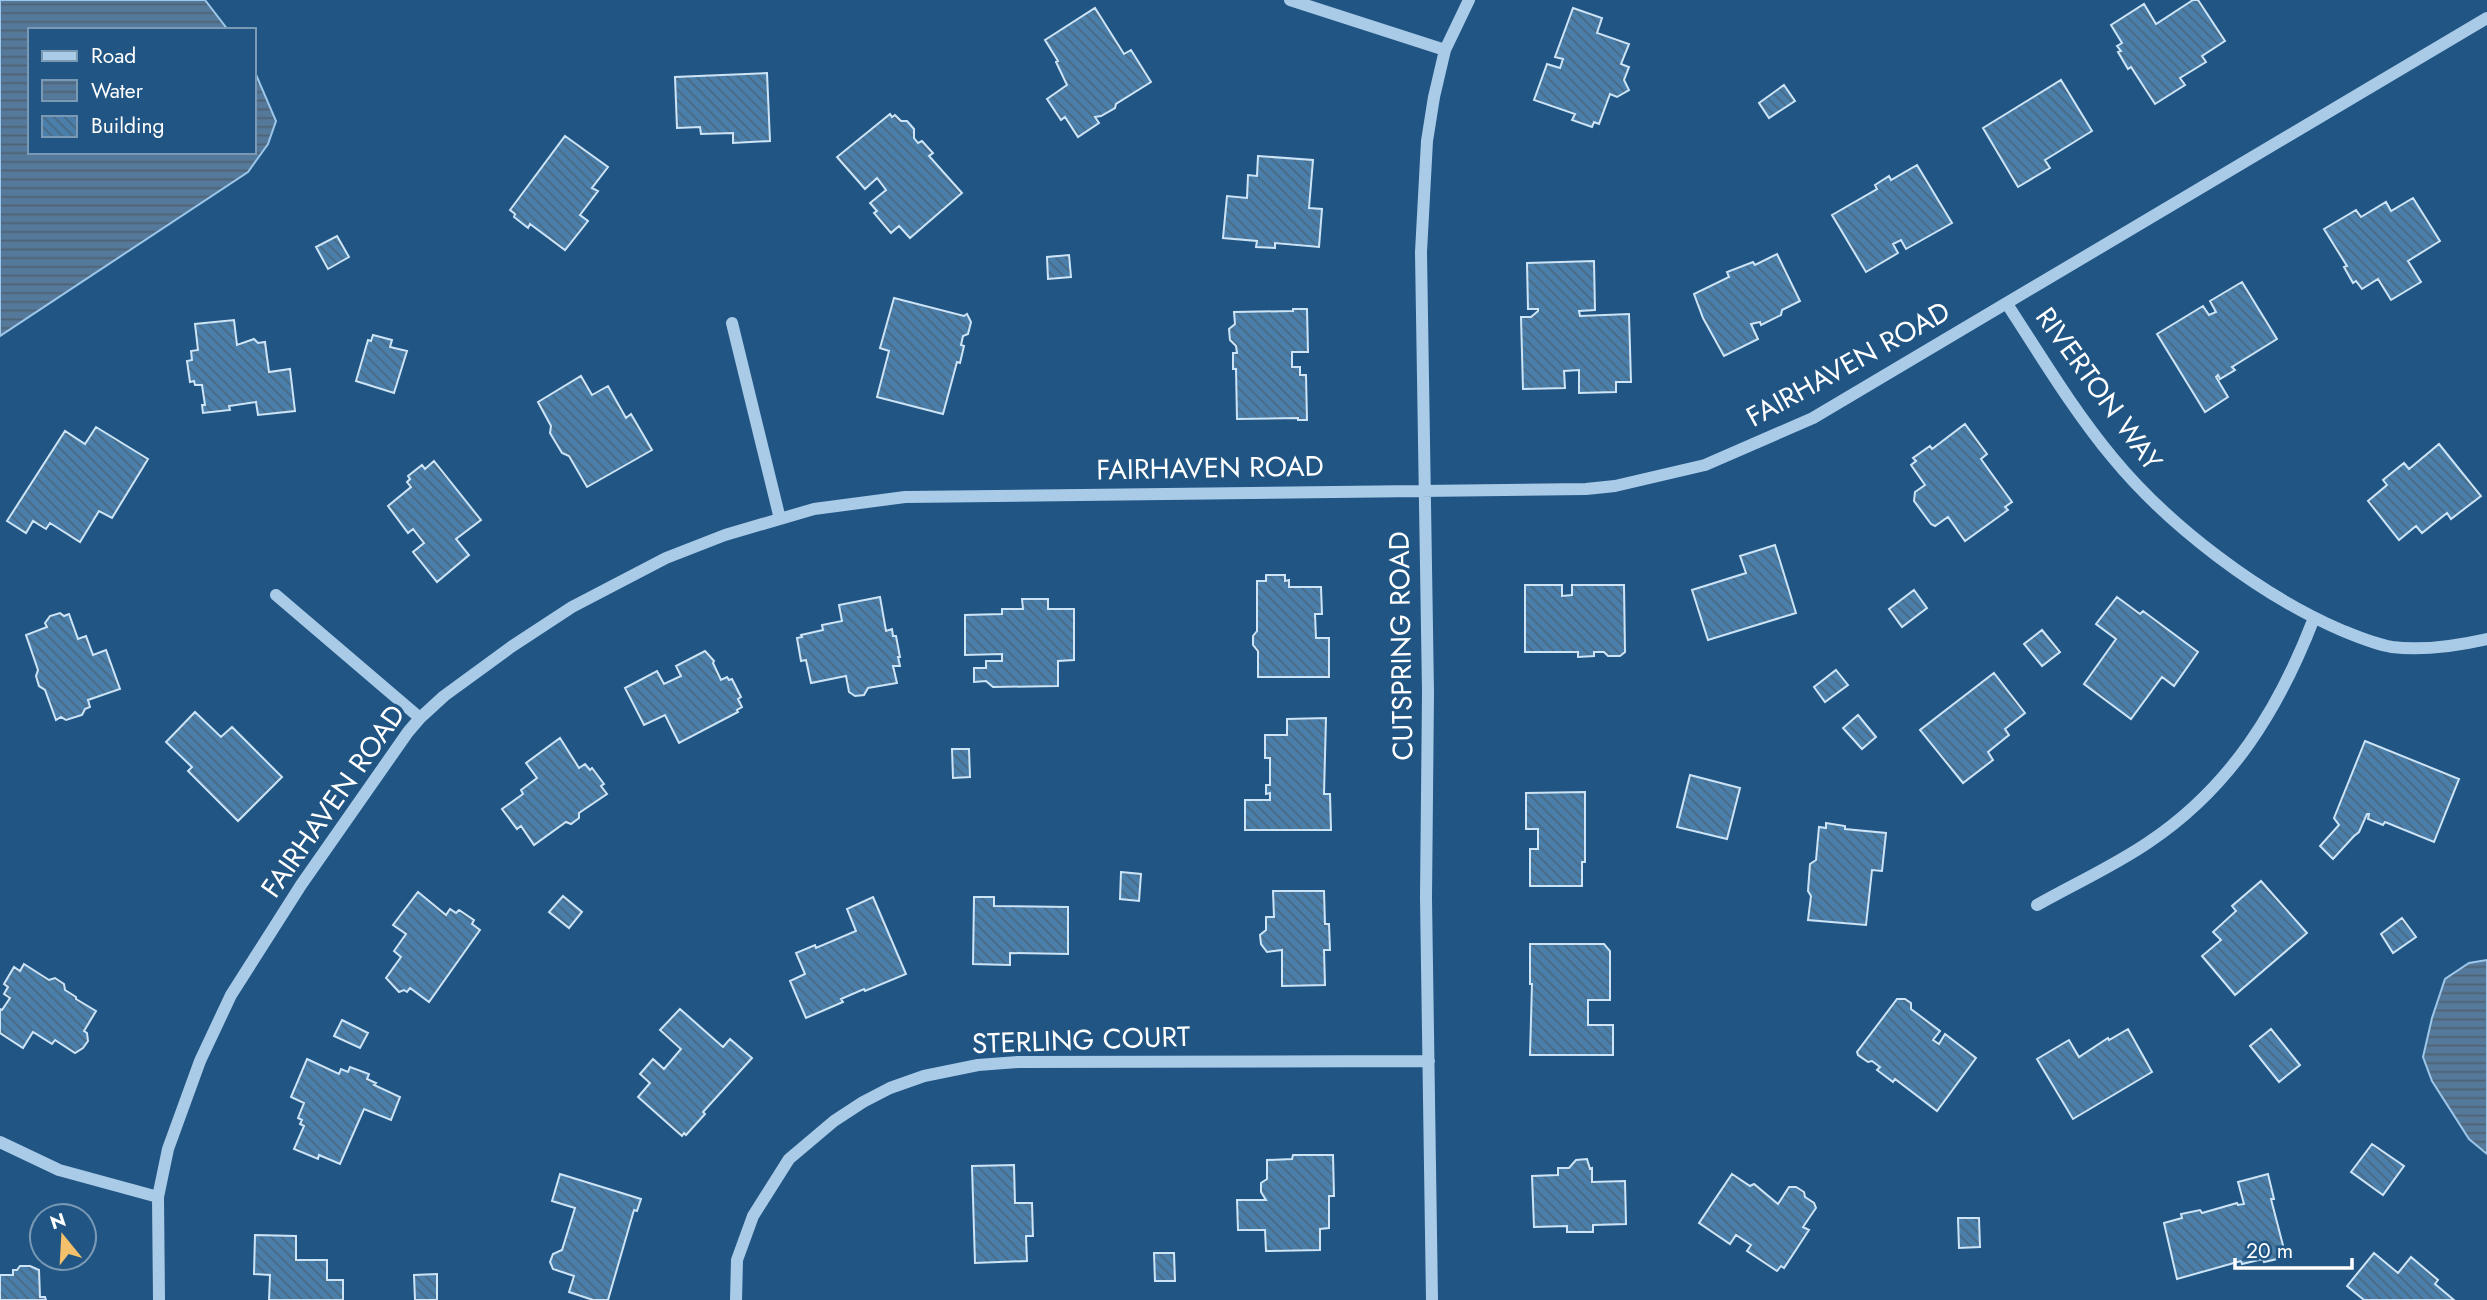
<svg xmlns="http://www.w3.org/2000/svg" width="2487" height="1300" viewBox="0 0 2487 1300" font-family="Jost,sans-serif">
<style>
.water{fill:url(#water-rules);stroke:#9dc7ea;stroke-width:2}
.building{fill:url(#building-back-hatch);stroke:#cde4f6;stroke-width:2}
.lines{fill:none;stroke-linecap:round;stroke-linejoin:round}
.minor{stroke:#a9cbe8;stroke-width:12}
.labels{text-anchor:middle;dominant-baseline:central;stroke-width:7;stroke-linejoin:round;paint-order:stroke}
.street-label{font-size:28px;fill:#fff;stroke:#215583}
</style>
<defs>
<pattern id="water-rules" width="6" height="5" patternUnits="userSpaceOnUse" patternTransform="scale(1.75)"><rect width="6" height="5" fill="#55799a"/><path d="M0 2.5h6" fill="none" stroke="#506273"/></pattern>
<pattern id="building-back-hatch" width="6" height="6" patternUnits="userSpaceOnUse" patternTransform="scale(1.75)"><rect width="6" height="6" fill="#4a7fab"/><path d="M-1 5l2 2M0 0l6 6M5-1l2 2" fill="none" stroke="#4b6880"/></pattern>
</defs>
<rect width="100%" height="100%" fill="#215583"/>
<!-- water -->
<path class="water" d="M0,0H205L228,30H30V152H254V70L276,121L268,144L248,172L0,336Z
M2487,960V1154L2469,1139L2432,1081L2423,1057L2432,1018L2445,979L2469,963Z"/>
<!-- building -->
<path class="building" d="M2193,0H2198L2225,41L2202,56L2206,62L2180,78L2185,85L2155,104L2131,67L2128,69L2118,52L2121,51L2117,46L2122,43L2111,25L2144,4L2156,24Z
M1095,8L1124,54L1131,50L1151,82L1116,104L1115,108L1101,116L1095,117L1099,123L1078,137L1065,117L1061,120L1047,99L1067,85L1056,62L1058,61L1045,40Z
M1573,8L1602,18L1597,33L1629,44L1621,64L1629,67L1624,80L1629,90L1617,97L1610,94L1599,124L1594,122L1592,127L1572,120L1575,114L1534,100L1547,64L1560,68L1563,59L1555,57Z
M767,73L770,141L733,143V133L701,134L700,127L677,128L675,77Z
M2061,80L2092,131L2045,160L2050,168L2018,187L1983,128Z
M1784,85L1795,101L1769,118L1759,103Z
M890,114L892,117L895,115L901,121H907L914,129V138L918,143L922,141L933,153L929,156L962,193L910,238L899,226L891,233L874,213L877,211L870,203L886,190L877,178L865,189L837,157Z
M565,136L608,167L592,188L598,191L580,215L588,221L565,250L530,224L528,228L514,217L515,214L510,210Z
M1258,156L1313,160L1309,208L1322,209L1319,247L1275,243V248L1256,247L1257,241L1223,238L1227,196L1247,198L1248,175L1257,176Z
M1917,165L1952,223L1906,249L1901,240L1893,244L1898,253L1866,272L1832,215L1877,189L1875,185L1889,176L1891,180Z
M2413,198L2440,241L2408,261L2421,282L2391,300L2378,279L2362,289L2356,281L2353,283L2344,267L2347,266L2324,229L2356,210L2361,217L2386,202L2391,211Z
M337,236L349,257L328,269L316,247Z
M1777,254L1800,301L1782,310L1781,315L1761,325L1760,322L1751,324L1758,339L1724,356L1703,318L1694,294L1729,277L1727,272L1753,262L1755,265Z
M1069,255L1071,277L1048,279L1047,257Z
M1594,261L1595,310L1579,311L1580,316L1629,314L1631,382H1616V392L1579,393V370L1564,371L1565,388L1523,389L1521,317H1531L1538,311V309H1528L1527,263Z
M2242,282L2277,339L2232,367L2235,370L2220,379L2218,375L2216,377L2228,397L2205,412L2157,334L2203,306L2209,315L2216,312L2210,301Z
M894,298L964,316L967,314L971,322L968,334L963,336L961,345L964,346L960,363L957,362L943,414L877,397L889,351L880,348Z
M1293,309H1307L1308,352H1292V367H1300V375H1306L1307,420H1298V418L1237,419L1236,369H1233V353H1237L1236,346L1230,340L1229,329L1235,324L1234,312L1293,311Z
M234,320L237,345L254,339L258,343L265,342L269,372L290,369L295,411L258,415L256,402L229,406L230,410L203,413L202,405H205L202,385H195L194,381L190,382L187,361L192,360L191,351L198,350L195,324Z
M373,335L392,340L390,347L407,351L394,393L356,381L368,340L371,341Z
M581,376L592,395L608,386L626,418L631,414L652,450L587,487L569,456L562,453L550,433L551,426L538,402Z
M1965,424L1987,454L1981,459L2012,502L2005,507L2008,510L1965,541L1948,517L1935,526L1931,524L1914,501L1915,492L1925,485L1911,465L1916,461L1913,458L1930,446L1932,449Z
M96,427L148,459L112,518L99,511L80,542L50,523L46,529L33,521L26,533L7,521L65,431L85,444Z
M2439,444L2481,496L2451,519L2447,513L2422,533L2416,526L2399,540L2368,501L2387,485L2383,480L2404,463L2409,469Z
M434,461L481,520L456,539L469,555L437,582L413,552L424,543L413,529L408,533L388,506L411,487L407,482L410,479L408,476L422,465L425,469Z
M1775,545L1796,613L1708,640L1692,590L1746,573L1740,556Z
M1266,575H1285V581L1289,580V587H1321L1322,614H1315L1316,638H1329V677H1258V651L1253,645V636L1257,631V581H1266Z
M1525,585H1562V596L1572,595V585H1624L1625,652L1620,656H1608L1604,652H1594V656L1578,657V652H1525Z
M1914,590L1927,608L1902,627L1889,609Z
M880,597L886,631L892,629L893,636H896L900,657H898L900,666H893L897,683L868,688L864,695L855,696L849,692L846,676L811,683L806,660L801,661L797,638L802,637L801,635L823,630L822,625L842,621L839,605Z
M2117,597L2140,614L2143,611L2198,652L2174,686L2162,677L2131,719L2084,684L2116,639L2096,624Z
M1022,599H1048V609H1074V660L1058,661V686L993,687L986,681L974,682V668H986V661H1002V654L965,655V615L1002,614V609H1023Z
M60,613L64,616L69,614L78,639L86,636L93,655L106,650L120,689L88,700L90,707L85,709L82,715L66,720L61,717L56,720L45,690L39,686L36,676L38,670L26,635L47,627L45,623L50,616Z
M2042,630L2060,652L2042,666L2024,644Z
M705,651L714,661L713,663L721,680L727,677L729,680L732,679L741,697L738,699L742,707L737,710L738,712L679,743L665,715L644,725L625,688L657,671L664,684L681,676L676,666Z
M1836,670L1848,685L1825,702L1814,687Z
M1994,673L2025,713L2005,729L2009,735L1988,752L1993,760L1963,783L1920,730Z
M195,712L221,737L232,727L282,777L238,821L188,771L192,767L166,742Z
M1858,715L1876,737L1862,749L1843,728Z
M1326,718L1324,794H1330L1331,830H1245V800H1270V793L1266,794V785H1270V758H1265V735H1287V719Z
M560,738L579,768L585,764L590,770L592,768L604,784L601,786L607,794L579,813V818L571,824L566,822L534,845L521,826L517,829L502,809L523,794L521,790L537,778L526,763Z
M2365,741L2459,779L2434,842L2385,822L2383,825L2368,819L2369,814H2367L2359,832L2354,836L2333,859L2320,846L2339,825L2334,818Z
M952,749H969L970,777L953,778Z
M1690,775L1740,788L1727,839L1677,827Z
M1585,792V862H1582V886H1530V849H1538V829H1526V793Z
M1826,823L1845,826V829L1886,833L1882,871L1872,870L1866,925L1808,920L1811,896L1808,891L1810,864L1816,860L1819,827L1826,828Z
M1121,872L1141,874L1139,901L1120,899Z
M2261,881L2307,933L2235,995L2202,956L2221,940L2213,932L2236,911L2232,906Z
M1273,891H1324L1325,924H1329L1330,950H1324L1325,985L1282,986V950L1267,952L1261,944L1260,935L1266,930V917H1274Z
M418,892L446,915L450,909L456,913L459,910L474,920L472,924L480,930L429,1002L410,988L407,992L404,990L399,992L386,978L401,957L394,951L406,934L393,925Z
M563,896L582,912L569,928L549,912Z
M873,897L906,974L865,991L864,989L841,999L843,1002L806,1018L790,981L805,974L796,953L815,945L816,948L856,931L847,909Z
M974,897H994V906L1068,907V954L1010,953V965L973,964Z
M2402,918L2416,937L2393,953L2381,934Z
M1530,944H1604L1610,951V1000H1588V1025H1613V1055H1530L1532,984H1530Z
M24,964L49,980L55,978L64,984L65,990L76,997V999L96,1011L84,1031L87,1033L88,1041L83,1048L75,1053L55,1040L52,1044L33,1032L23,1048L0,1033V1009L2,1010L10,998L4,994L8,987L4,984L14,967L20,971Z
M1897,999H1905L1911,1003V1009L1940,1031L1933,1040L1939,1044L1945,1034L1976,1058L1937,1111L1895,1079L1893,1082L1877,1070L1880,1067L1872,1061L1868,1062L1858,1055L1857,1052Z
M680,1009L723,1047L730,1039L752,1058L703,1112L705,1114L686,1135L684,1133L682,1136L638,1097L650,1083L640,1074L653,1059L664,1069L681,1049L660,1030Z
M342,1020L368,1033L360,1048L334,1036Z
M2128,1029L2152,1072L2073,1119L2037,1059L2069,1040L2079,1057L2108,1038L2109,1040Z
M2271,1029L2300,1065L2279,1082L2250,1046Z
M307,1059L339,1074L341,1069L348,1072L350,1067L369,1074L367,1079L376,1083L374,1085L400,1097L391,1120L364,1109L340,1164L319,1155L318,1159L294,1149L304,1126L300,1124L302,1120L298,1118L304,1103L291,1097Z
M2372,1144L2404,1166L2383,1195L2351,1172Z
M1293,1155H1333L1334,1196H1329V1228L1320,1229V1250L1266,1251L1265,1230H1238L1237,1200H1266L1261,1192V1183L1267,1179V1160L1292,1159Z
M1587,1159L1590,1169L1592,1168V1182L1625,1181L1626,1224L1593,1225V1232H1567V1226L1534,1227L1532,1176L1558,1175V1168H1569L1576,1160Z
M1014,1165L1015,1203H1032L1033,1236H1026L1027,1261L975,1263L972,1166Z
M560,1174L641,1199L637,1211L634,1210L608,1300H593L569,1292L574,1276L553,1269L550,1262L553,1254L562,1250L575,1208L552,1201Z
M1732,1174L1750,1186L1754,1184L1778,1204L1789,1187H1796L1804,1192L1805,1197L1814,1203L1816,1208L1803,1227L1809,1230L1784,1268L1781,1266L1777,1271L1747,1251L1751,1245L1736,1235L1730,1244L1699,1223Z
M2268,1174L2274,1199H2271L2286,1257L2264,1262L2263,1259L2242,1264L2241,1261L2177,1279L2164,1223L2182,1218L2181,1214L2200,1210L2202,1213L2237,1203L2238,1205L2244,1204L2238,1182Z
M1958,1218H1979L1980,1247L1959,1248Z
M255,1235L296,1236V1260H327V1280H343V1300H269L270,1275L254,1274Z
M1154,1253H1174L1175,1281H1155Z
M2374,1253L2398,1273L2411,1257L2438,1280L2435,1284L2454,1300H2364L2347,1286Z
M20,1266H30L39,1270L40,1297H45L46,1300H0V1275H13V1270H17Z
M437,1274V1300H415L414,1275Z"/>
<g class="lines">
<!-- minor -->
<path class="minor" d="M1290,0L1445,50
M2007,304C2041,356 2073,410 2113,458C2169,526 2260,595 2341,630C2358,637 2374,644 2392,647C2423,651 2456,646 2487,639
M732,323L780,519
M276,595L420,718
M2037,905C2074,884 2114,866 2149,842C2231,787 2279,709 2314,618
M0,1142L59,1170L158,1197
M159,1300L158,1197L168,1149L200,1061L231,995L301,885L408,732L420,718L444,696L511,647L572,607L666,558L725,535L814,509L905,497L1586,489L1615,486L1705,465L1813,418L2487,18
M736,1300L737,1260L753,1216L789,1159L834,1121L863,1102L890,1088L924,1076L978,1065L1018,1062L1429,1061
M1432,1300L1426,898L1428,692L1421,252L1427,141L1434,97L1445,50L1469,0"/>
</g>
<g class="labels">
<!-- street labels -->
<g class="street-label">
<text transform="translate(1848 364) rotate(-29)">FAIRHAVEN ROAD</text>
<text transform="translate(2099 389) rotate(54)">RIVERTON WAY</text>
<text transform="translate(1210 468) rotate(-1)">FAIRHAVEN ROAD</text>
<text transform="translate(1401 646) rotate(-91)">CUTSPRING ROAD</text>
<text transform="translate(333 801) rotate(-55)">FAIRHAVEN ROAD</text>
<text transform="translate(1081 1040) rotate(-2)">STERLING COURT</text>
</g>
</g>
<!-- legend -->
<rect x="28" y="28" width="228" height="126" fill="#215583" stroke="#7a99b5" stroke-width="2"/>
<rect x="42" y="51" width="35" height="10" fill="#a9cbe8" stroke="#7a99b5" stroke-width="2"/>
<text x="91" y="63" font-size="21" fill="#ffffff">Road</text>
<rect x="42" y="80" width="35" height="21" fill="url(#water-rules)" stroke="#7a99b5" stroke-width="2"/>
<text x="91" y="98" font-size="21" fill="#ffffff">Water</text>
<rect x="42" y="116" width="35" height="21" fill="url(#building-back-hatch)" stroke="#7a99b5" stroke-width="2"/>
<text x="91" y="133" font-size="21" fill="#ffffff">Building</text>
<!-- north arrow -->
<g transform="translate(63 1237) rotate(342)"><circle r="33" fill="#215583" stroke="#7a99b5" stroke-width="2"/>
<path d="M0-5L12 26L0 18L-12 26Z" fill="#f5c06b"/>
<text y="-10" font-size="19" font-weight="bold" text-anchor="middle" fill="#ffffff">N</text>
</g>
<!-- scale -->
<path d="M2235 1258v10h117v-10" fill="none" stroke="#ffffff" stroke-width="3.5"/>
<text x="2246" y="1258" font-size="21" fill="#ffffff" stroke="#215583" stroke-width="5" paint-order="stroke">20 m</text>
</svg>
